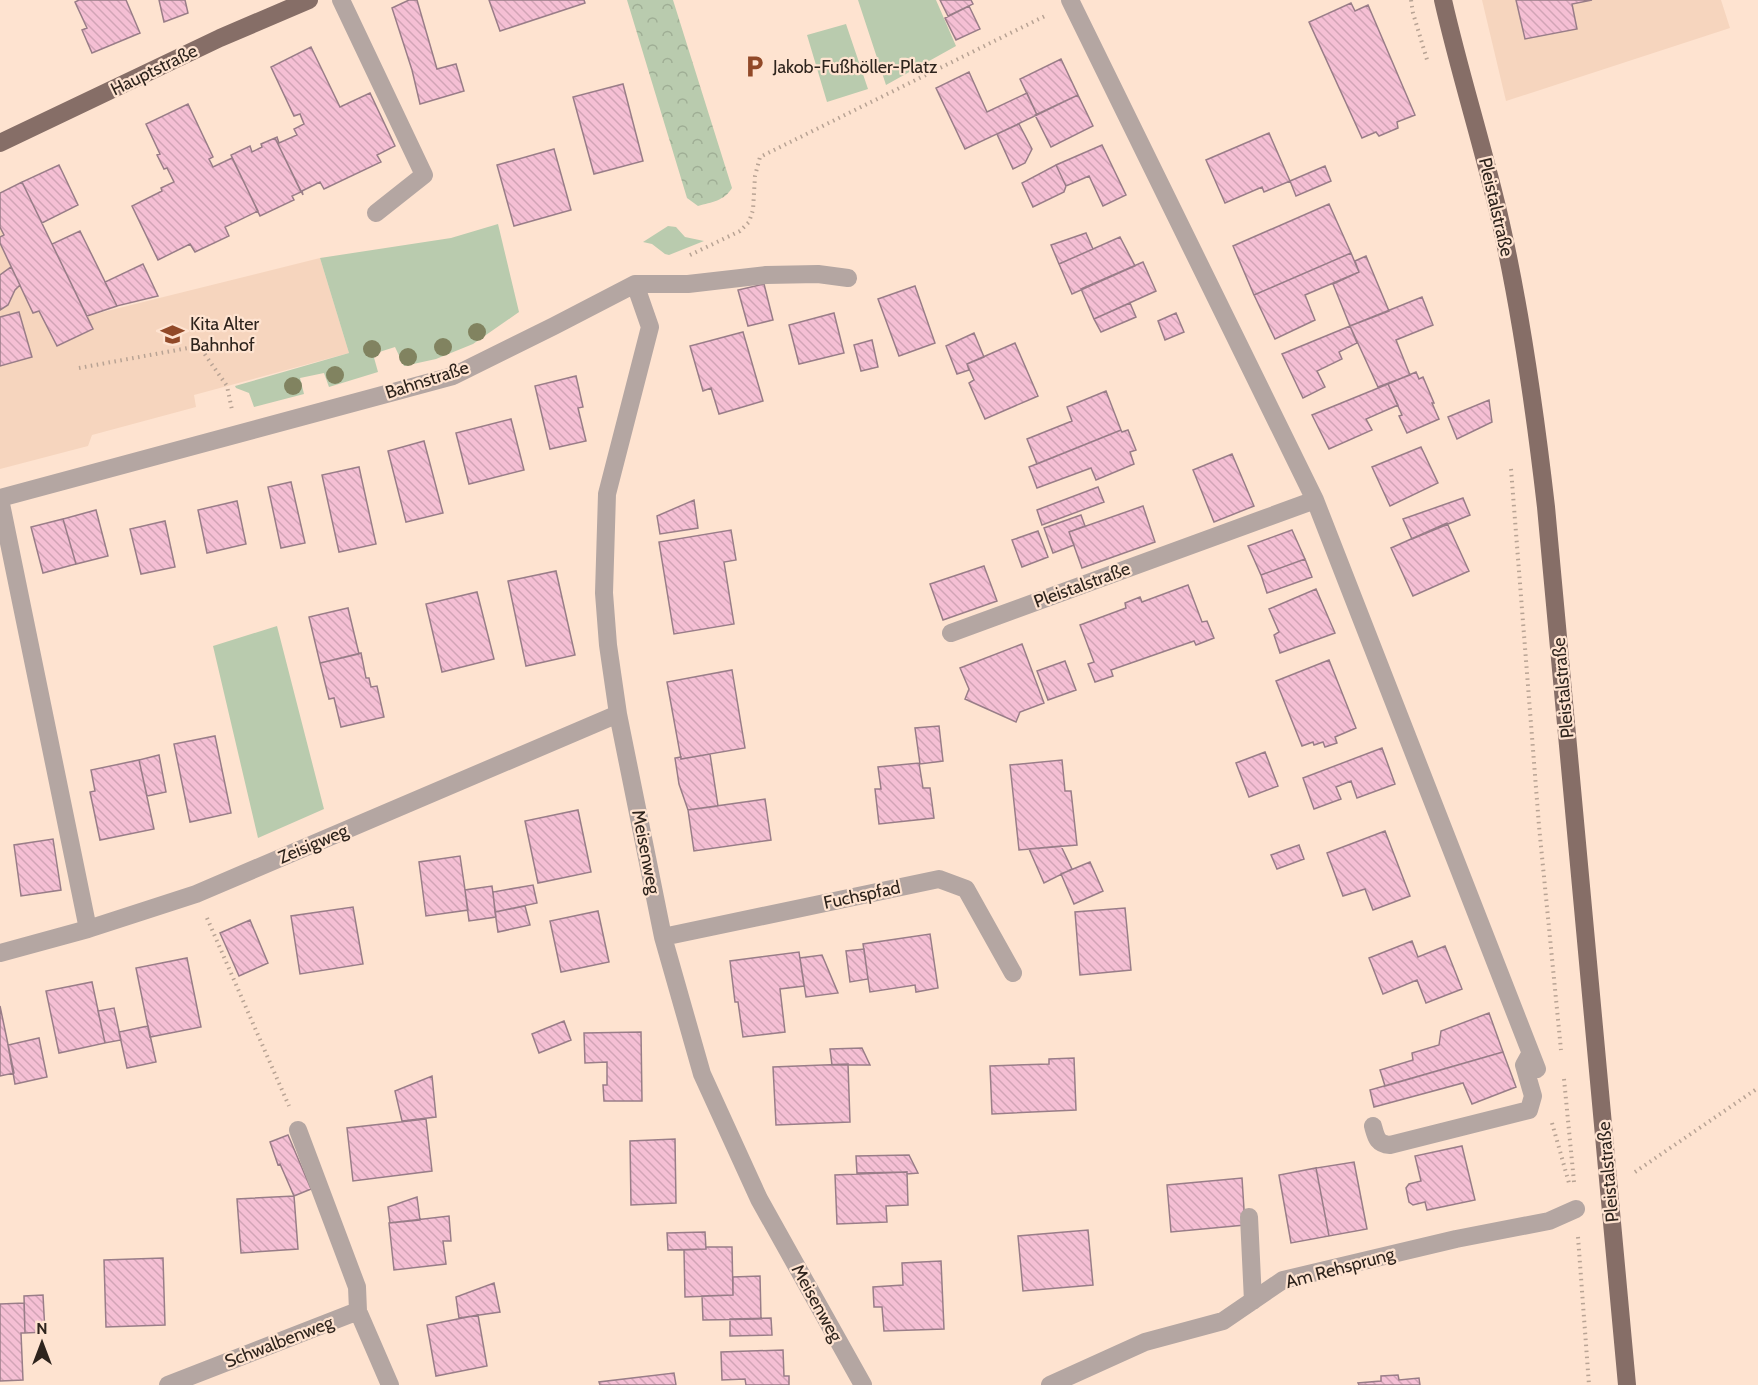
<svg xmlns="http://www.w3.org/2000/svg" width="1758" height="1385" viewBox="0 0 1758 1385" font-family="Cabin,sans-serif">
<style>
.built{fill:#f6d5be}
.green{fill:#b9cbae}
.forest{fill:url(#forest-crowns)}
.building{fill:url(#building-back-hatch);stroke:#997d88;stroke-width:1.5}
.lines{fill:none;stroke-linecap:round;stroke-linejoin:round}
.path{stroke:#b8a394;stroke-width:4;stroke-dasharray:1.5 4.5;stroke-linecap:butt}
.minor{stroke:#b4a6a2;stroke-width:18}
.major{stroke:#866e67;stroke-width:18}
.tree{fill:#818360}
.labels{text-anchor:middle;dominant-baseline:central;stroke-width:4.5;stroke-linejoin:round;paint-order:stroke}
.poi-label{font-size:18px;fill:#2e241d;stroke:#fee3d0;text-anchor:start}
.street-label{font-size:18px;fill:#2e241d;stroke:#fee3d0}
</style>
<defs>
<pattern id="forest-crowns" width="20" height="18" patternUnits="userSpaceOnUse" patternTransform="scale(1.5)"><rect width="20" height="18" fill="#b9cbae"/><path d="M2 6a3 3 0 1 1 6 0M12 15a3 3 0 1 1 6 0" fill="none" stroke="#9fae95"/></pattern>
<pattern id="building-back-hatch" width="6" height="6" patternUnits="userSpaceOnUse" patternTransform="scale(1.5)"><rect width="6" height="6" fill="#f5bfd4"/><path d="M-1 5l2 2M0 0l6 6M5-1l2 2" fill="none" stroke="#d2a4b6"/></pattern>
</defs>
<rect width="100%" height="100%" fill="#fee3d0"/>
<!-- built -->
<path class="built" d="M1482,0H1721L1730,28L1506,101Z
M22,182L87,316L320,258L349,353L194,395L196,407L92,435L88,446L0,469V193Z"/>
<!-- green -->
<path class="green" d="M858,0H936L956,46L886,85Z
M846,24L868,89L827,102L807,35Z
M498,224L519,312L473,344L436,359L404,366L395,347L373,354L378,372L329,387L324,373L300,378L304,394L254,407L249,393L236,388L235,386L349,353L320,258L451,238Z
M668,226L676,227L685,237L704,241L669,255L665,254L652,244L643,242Z
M277,626L324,809L258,838L213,646Z"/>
<!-- forest -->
<path class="forest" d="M627,0H673L732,188C724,201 712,202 698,206L687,198Z"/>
<!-- building -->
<path class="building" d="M79,0H126L140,33L92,53L82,30L87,28L75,2Z
M159,0H185L188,13L164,22Z
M409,0H417L437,69L456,64L464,91L420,104L412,70L392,8Z
M489,0H584L585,3L500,31Z
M940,0H971L973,4L948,16Z
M1516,0H1592L1572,4L1577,29L1525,39Z
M1351,3L1355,11L1368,5L1415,115L1397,122L1398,128L1379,136L1376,132L1362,138L1309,22Z
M969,6L980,29L956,40L945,18Z
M311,47L340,107L370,93L395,146L377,155L381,162L324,189L320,182L302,191L303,195L275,138L277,137L279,143L297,135L294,129L304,124L300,114L294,116L271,67Z
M1061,59L1078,95L1037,115L1020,79Z
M969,72L987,112L1027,93L1037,115L965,149L936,88Z
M623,84L643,161L594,174L573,97Z
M1078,95L1093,126L1051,147L1035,115Z
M188,104L213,157L209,159L213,167L232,158L258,211L225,227L229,236L195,252L190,244L158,260L132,206L162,191L161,188L174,182L167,168L164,169L157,155L160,154L146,124Z
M1019,124L1032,149L1025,163L1013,169L997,134Z
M1269,133L1290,181L1264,192L1262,187L1225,203L1206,160Z
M275,138L301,192L292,196L294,200L260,216L231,155L250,146L252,152L262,147L261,144Z
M1102,145L1126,195L1103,206L1089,176L1066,186L1056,165Z
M554,149L571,210L514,226L497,165Z
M59,165L78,205L42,223L22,182Z
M1056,165L1066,186L1064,192L1033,207L1022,183Z
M1325,166L1331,181L1296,196L1290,181Z
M22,182L93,329L57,346L39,311L33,313L0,243V237L4,235L0,227V193Z
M1329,204L1351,253L1254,295L1233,246Z
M80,231L117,306L87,316L52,244Z
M1086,233L1093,249L1059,264L1051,245Z
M1120,237L1135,266L1072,294L1059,264Z
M1351,253L1359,272L1305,295L1315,320L1275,339L1254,295Z
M1366,256L1389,311L1350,326L1333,284L1359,272L1355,261Z
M1143,262L1156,291L1094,319L1081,289Z
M143,264L158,296L117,306L105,282Z
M11,267L20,285L15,290L8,305L0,310V275Z
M764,284L773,320L748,326L738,290Z
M915,286L935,343L899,356L878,299Z
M1422,297L1433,325L1396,340L1410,375L1378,387L1350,326Z
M1130,303L1136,317L1101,332L1094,319Z
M19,312L32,357L0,366V317Z
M834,313L844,353L799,364L789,325Z
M1176,313L1184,332L1165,340L1158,321Z
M1350,326L1357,343L1339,352L1342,359L1317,371L1325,387L1303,398L1282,354Z
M743,332L763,401L719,414L711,388L703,391L690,346Z
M974,333L984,357L967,364L969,370L957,374L946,346Z
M872,340L878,367L861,371L854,345Z
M1015,343L1038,396L985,419L969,383L974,380L967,364Z
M1416,372L1419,379L1423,377L1434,403H1432L1439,419L1407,433L1399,416L1402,415L1388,384Z
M576,376L583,407L578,408L586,441L550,449L535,386Z
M1388,384L1398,405L1366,419L1372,430L1329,449L1312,415Z
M1106,391L1121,430L1037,464L1027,439L1072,421L1067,407Z
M1489,400L1492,422L1457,439L1448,417Z
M511,419L524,470L469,484L456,433Z
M1121,430L1122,432L1128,430L1136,450L1130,452L1134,464L1096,480L1091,468L1037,488L1029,467Z
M424,441L443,513L406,522L388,451Z
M1421,447L1438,483L1390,506L1372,467Z
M1232,454L1254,506L1214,522L1193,470Z
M359,467L376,544L339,552L322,475Z
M291,482L305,543L281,548L268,487Z
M1098,487L1104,502L1042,525L1037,510Z
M1463,498L1470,515L1412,539L1403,519Z
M694,500L698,528L660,534L657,516Z
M237,501L246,544L207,553L198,510Z
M1143,506L1155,542L1082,568L1069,532Z
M96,510L108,556L76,564L63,519Z
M1081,515L1085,526L1069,532L1074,545L1053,553L1044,528Z
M63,519L76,564L43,573L31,527Z
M165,521L175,567L141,574L130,529Z
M1447,523L1469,571L1413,596L1391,548Z
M731,530L736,560L724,562L734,624L674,634L659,542Z
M1292,530L1305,559L1261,575L1248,546Z
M1038,531L1048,557L1022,567L1012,540Z
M1305,559L1312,577L1267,593L1261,575Z
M984,566L997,601L943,620L930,584Z
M556,571L575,655L526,666L508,581Z
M1188,585L1202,622L1207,621L1214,638L1196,645L1194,641L1111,670L1113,676L1095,682L1088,664L1094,662L1080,625L1126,608L1125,603L1140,597L1142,602Z
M1316,589L1335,633L1280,653L1274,635L1279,632L1269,609Z
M477,592L494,659L442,672L426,604Z
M348,608L359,654L320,663L309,617Z
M1022,644L1044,703L1020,712L1016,722L965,699L969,689L960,668Z
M361,653L366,678H369L371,687L377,686L384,717L341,727L334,698L329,699L320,663Z
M1329,660L1356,728L1335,737L1337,743L1325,747L1323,742L1314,745L1313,742L1302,746L1276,681Z
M1065,661L1076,690L1048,700L1037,671Z
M732,670L745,748L681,759L667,682Z
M939,726L943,761L920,764L915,728Z
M215,736L231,813L190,822L174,744Z
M1382,748L1395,784L1357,798L1351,781L1336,787L1341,799L1314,809L1303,778Z
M1265,752L1278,786L1249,797L1236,763Z
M710,754L718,806L688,810L679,784L675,758L681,757V759Z
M159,755L166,792L147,796L139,760Z
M139,760L154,829L100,840L90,792L95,791L91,770Z
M1062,760L1065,791H1071L1077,845L1019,850L1010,765Z
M919,763L923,788H930L934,818L879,824L875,789H881L878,767Z
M765,799L771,840L694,851L688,810Z
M578,810L591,872L538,883L525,821Z
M1385,831L1410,896L1373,910L1365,889L1343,896L1327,853Z
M53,839L61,890L21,896L14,845Z
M1299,845L1304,859L1277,869L1271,855Z
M1061,846L1072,869L1044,883L1029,849Z
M460,856L468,910L426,916L419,862Z
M1090,862L1103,891L1074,904L1061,874Z
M533,885L537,903L495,912L493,892Z
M492,886L496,917L469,921L465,890Z
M525,906L530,925L498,932L495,912Z
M353,907L363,964L300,974L291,916Z
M1125,908L1131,970L1080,975L1075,912Z
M598,911L609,962L561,972L550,921Z
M250,920L268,963L239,976L220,933Z
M930,934L938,988L916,992L915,985L870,992L863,944Z
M1412,941L1418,957L1445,946L1462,989L1426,1003L1417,980L1383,994L1369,958Z
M864,949L868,979L850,982L846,951Z
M799,952L804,986L780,989L785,1032L743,1037L738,1002H735L730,961Z
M822,955L838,993L806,997L800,958Z
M187,958L201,1027L150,1037L136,968Z
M92,982L105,1043L59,1053L46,991Z
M0,1006L14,1073L0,1076Z
M114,1008L121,1040L105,1043L98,1011Z
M1489,1013L1503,1052L1385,1086L1380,1070L1413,1060L1412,1053L1439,1045L1441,1031Z
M564,1021L571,1040L539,1053L532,1034Z
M148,1026L156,1062L127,1068L119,1032Z
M641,1032L642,1101H604L603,1085H607V1062L585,1063L584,1033Z
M39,1038L47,1077L15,1084L8,1045Z
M862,1048L870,1065H832L830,1049Z
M1503,1052L1516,1087L1472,1104L1463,1083L1374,1107L1370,1090Z
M1074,1058L1076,1110L992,1114L990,1066L1049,1064V1059Z
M848,1064L850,1122L776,1125L773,1067Z
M432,1076L436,1117L402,1121L395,1091Z
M426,1119L432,1171L353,1181L347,1128Z
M288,1135L311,1189L294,1196L280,1164L278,1165L270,1142Z
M675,1139L676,1203L631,1205L630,1141Z
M1462,1146L1475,1200L1427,1210L1425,1202L1413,1205L1409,1202L1406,1188L1409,1184L1421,1181L1415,1156Z
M909,1155L918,1173L907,1174V1172L857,1173L856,1156Z
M1354,1162L1367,1229L1329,1236L1316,1168Z
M1316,1168L1329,1236L1291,1243L1279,1175Z
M907,1172L908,1205L886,1206L887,1222L837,1224L835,1175Z
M1242,1178L1245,1225L1171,1232L1167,1185Z
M294,1196L298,1249L241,1253L237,1199Z
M417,1197L420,1220L390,1223L388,1207Z
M449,1216L451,1241H443L446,1264L394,1270L389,1223Z
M1088,1230L1093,1285L1023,1291L1018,1236Z
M705,1232L706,1249L668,1250L667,1233Z
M706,1247H732L733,1295L685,1297L684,1250L706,1249Z
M163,1258L165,1325L106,1327L104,1260Z
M941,1261L944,1329L884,1331L882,1307H874L873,1287L903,1285L902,1263Z
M760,1276L761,1319L703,1320L702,1296L733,1295V1277Z
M494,1283L500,1312L459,1318L456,1297Z
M43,1295L45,1332L25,1333L24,1296Z
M24,1303L25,1333H21L23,1380L0,1381V1304Z
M478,1315L487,1366L436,1376L427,1325Z
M771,1318L772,1335L730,1336V1319Z
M783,1350L784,1376H789V1385H746L745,1379L722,1380L721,1352Z
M674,1373L676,1385H600L599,1382Z
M1398,1375L1399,1380L1419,1378L1420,1385H1359L1358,1383L1381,1381V1376Z"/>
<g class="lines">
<!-- path -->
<path class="path" d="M1411,0L1413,13L1428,63
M690,255L740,231L749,222L753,210L755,176L760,157L1047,15
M79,368L199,346L227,386L232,410
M1511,469L1539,826L1561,1050
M207,918L289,1106
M1564,1079L1574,1182
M1552,1123L1569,1183
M1635,1172L1758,1088
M1578,1237L1589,1385"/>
<!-- minor -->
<path class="minor" d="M341,0L424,175L376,213
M1070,0L1315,500L1537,1069
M635,284L650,327L607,494L604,593L608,645L618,714L663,937L702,1074L759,1199L863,1385
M0,498L453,376L554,326L635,284H688L766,275L818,274L848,278
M0,499L88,929
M951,633L1315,500
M663,937L939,879L966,889L1013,973
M0,953L88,929L196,894L618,714
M1373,1126C1376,1137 1377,1144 1390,1145L1529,1110L1533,1096L1524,1065L1529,1056
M298,1130L357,1287L358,1311
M1249,1217L1253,1301
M168,1385L358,1311L390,1385
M1050,1385L1145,1342L1223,1321L1283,1280L1456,1239L1549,1221L1576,1209"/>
<!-- major -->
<path class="major" d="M1443,0C1460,75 1484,149 1501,224C1522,317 1535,412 1546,507L1627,1385
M0,143L220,38L309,0"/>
</g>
<!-- trees -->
<g class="tree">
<circle cx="477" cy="332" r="9"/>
<circle cx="443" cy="347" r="9"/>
<circle cx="372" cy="349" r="9"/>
<circle cx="408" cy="357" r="9"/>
<circle cx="335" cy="375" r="9"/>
<circle cx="293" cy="386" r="9"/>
</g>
<!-- icons -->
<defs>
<symbol id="parking-bare" viewBox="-9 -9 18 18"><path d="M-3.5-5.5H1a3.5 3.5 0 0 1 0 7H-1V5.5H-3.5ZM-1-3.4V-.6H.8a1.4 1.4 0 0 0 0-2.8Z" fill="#914928" stroke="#fee3d0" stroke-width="2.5" paint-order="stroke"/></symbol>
<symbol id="school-bare" viewBox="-9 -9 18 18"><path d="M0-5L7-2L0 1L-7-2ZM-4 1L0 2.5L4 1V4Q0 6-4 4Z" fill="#914928" stroke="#fee3d0" stroke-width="2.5" paint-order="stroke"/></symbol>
</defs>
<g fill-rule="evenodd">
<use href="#parking-bare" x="738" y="50" width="33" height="33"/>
<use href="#school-bare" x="156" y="318" width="33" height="33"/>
</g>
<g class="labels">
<!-- poi labels -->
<g class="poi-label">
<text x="773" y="67">Jakob-Fußhöller-Platz</text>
<text x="190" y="324">Kita Alter<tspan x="190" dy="21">Bahnhof</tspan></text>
</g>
<!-- street labels -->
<g class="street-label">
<text transform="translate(154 70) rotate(-26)">Hauptstraße</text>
<text transform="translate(1496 207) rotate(77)">Pleistalstraße</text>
<text transform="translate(427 380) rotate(-18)">Bahnstraße</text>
<text transform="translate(1082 585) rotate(-20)">Pleistalstraße</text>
<text transform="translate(1563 688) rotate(-95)">Pleistalstraße</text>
<text transform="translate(313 844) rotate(-23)">Zeisigweg</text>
<text transform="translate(646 852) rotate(79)">Meisenweg</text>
<text transform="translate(862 895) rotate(-12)">Fuchspfad</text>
<text transform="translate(1608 1172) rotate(-95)">Pleistalstraße</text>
<text transform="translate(1340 1268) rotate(-15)">Am Rehsprung</text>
<text transform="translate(817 1303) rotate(61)">Meisenweg</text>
<text transform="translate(279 1342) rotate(-21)">Schwalbenweg</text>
</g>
</g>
<!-- north arrow -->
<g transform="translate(42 1343)" stroke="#fee3d0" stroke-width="4.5" paint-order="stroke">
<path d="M0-4.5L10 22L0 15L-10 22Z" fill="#2e241d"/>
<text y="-9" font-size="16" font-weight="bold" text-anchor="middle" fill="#2e241d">N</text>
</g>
</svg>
